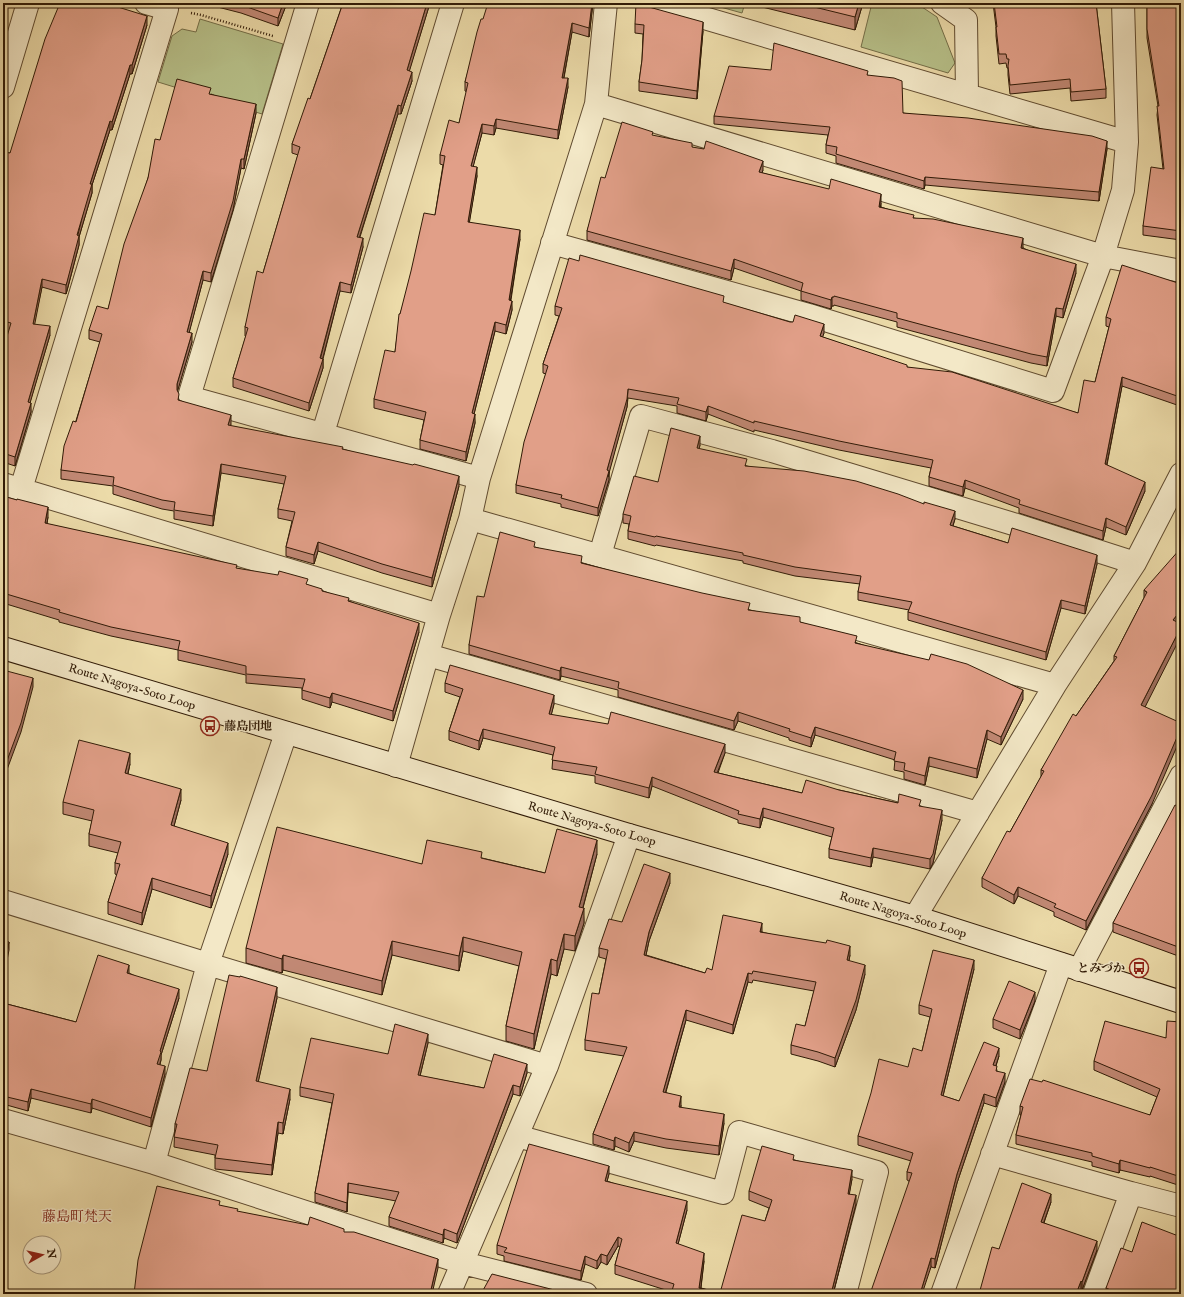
<svg xmlns="http://www.w3.org/2000/svg" width="1184" height="1297" viewBox="0 0 1184 1297" font-family="'IM FELL English','Noto Serif JP',serif">
<style>
.green{fill:#b7c089;stroke:#746e48}
.lines{fill:none;stroke-linecap:round;stroke-linejoin:round}
.minor-casing{stroke:#604b30;stroke-width:24}
.secondary-casing{stroke:#311b07;stroke-width:24}
.path{stroke:#311b07;stroke-width:2.5;stroke-dasharray:1 2;stroke-linecap:butt}
.minor{stroke:#f3e8c7;stroke-width:22}
.secondary{stroke:#f3e8c7;stroke-width:22}
.wall{fill:#c28975;stroke:#311b07}
.shaded-wall{fill:#9e6f5f;stroke:#311b07}
.building{fill:#e19f88;stroke:#311b07}
.labels{text-anchor:middle;dominant-baseline:central;stroke-width:3;stroke-linejoin:round;paint-order:stroke}
.street-label{font-size:12px;fill:#311b07;stroke:#f3e8c7}
.poi-label{font-size:12px;font-weight:bold;fill:#311b07;stroke:#f3e8c7;text-anchor:start}
.quarter-label{font-size:14px;fill:#7a1f14;stroke:#f3e8c7}
</style>
<rect width="100%" height="100%" fill="#ecdba9"/>
<filter id="stains"><feTurbulence type="fractalNoise" baseFrequency=".005" numOctaves="4"/><feColorMatrix values="0 0 0 0 .2 0 0 0 0 .09 0 0 0 0 .02 0 0 0 .5 -.17"/></filter>
<radialGradient id="worn" r=".72"><stop offset=".6" stop-color="#630" stop-opacity="0"/><stop offset="1" stop-color="#630" stop-opacity=".3"/></radialGradient>
<!-- green -->
<path class="green" d="M706,3H745L742,13Z
M872,3H916L937,17L955,63L948,73L861,47Z
M200,19L283,44L262,114L158,82L172,36L182,29L196,32Z"/>
<g class="lines">
<defs>
<path id="minor" d="M308,3L189,397L479,478
M653,3L1127,142
M942,3L966,20L967,94
M3,87L28,3
M596,104L1103,256L1181,271
M552,243L809,315L1053,391L1103,256L1123,190L1127,142L1123,3
M323,433L453,3
M3,484L439,615
M21,489L167,9L146,3
M470,519L1055,685
M600,555L641,416L772,451L1010,523L1135,563
M428,655L978,813
M396,766L439,615L470,519L479,478L596,104L606,3
M3,901L208,964L547,1066
M915,917L1055,685L1135,563L1181,474
M1079,970L1181,776
M3,1120L154,1163L463,1263L586,1294
M517,1136L723,1193L739,1132L877,1172L845,1294
M992,1154L1131,1193
M154,1163L208,964L286,733
M449,1294L547,1066L629,835
M942,1294L1061,964
M1094,1294L1131,1193L1181,1206"/>
<path id="secondary" d="M3,648L629,835L915,917L1181,1002"/>
</defs>
<!-- minor casing -->
<use href="#minor" class="minor-casing"/>
<!-- secondary casing -->
<use href="#secondary" class="secondary-casing"/>
<!-- path -->
<path class="path" d="M191,13L201,15L273,36"/>
<!-- minor -->
<use href="#minor" class="minor"/>
<!-- secondary -->
<use href="#secondary" class="secondary"/>
</g>
<!-- wall -->
<path class="wall" d="M202,3H287L278,26L241,13Z
M343,3H430L409,71L412,81L401,114H398L360,237L363,247L351,293L340,291L323,359V368L309,411L233,387V378L246,336H245V327L263,273L298,155L292,153V144L310,99Z
M593,3L589,37L572,32L564,78L568,87L558,139L496,128L494,135L482,133L473,166L477,176L469,223L520,239L511,300L512,310L506,334L495,331L474,414L475,423L466,461L420,449V440L424,420L374,408V399L395,352L400,314L435,215L443,165L440,164V155L459,123L467,92L465,91V82L483,19Z
M750,3H863L855,30L750,4Z
M993,3H1096L1106,89V98L1071,101L1070,88L1010,94L1008,75V68H1007L1006,63L999,64L996,36V27Z
M1147,3H1181V240L1143,235V226L1163,169L1157,115L1158,106L1147,38Z
M107,4L147,25L132,74H130L112,130H110L92,185V193L79,237V245L67,291L66,294L42,287L34,324L50,335L30,402L31,412L15,466L3,462V350L8,332L3,330V155L10,153Z
M649,7L703,31L697,99L639,91V82L642,60L643,34L635,33V24Z
M868,75L903,113L1107,149L1099,201L925,185L924,189L836,163V156L826,153V145L828,135L714,124V116Z
M211,94L256,113L244,169L241,168L233,210L211,282L203,280L189,332L192,342L177,392L179,400L231,424L230,426L343,449L459,486L432,587L382,573L318,551L314,564L286,556V547L292,521L278,518V509L284,484L221,473L213,526L174,519V511L162,509L113,494V486L61,479V470L100,342L89,339V330L108,309L148,178L160,140Z
M653,136L692,147L763,170L762,173L881,203V207L914,218L1023,247V248L1076,273L1063,318L1056,316L1047,366L1031,363L897,327V322L834,305V306H832L831,309L801,300V291L734,268L731,280L587,240V231L605,178Z
M1181,277V393L1177,405L1122,386L1107,465L1145,491L1126,535L1106,527L1103,540L1019,513V508L965,488L963,496L929,486V477L931,468L839,450L754,430V432L708,414L706,421L677,413V406L628,398L627,407L609,471V480L598,516L561,507V504L516,493V485L546,374L543,373V364L559,316L555,315V306L724,303L824,333L822,337L907,367L1078,413L1095,382L1109,327L1106,326V317L1178,283Z
M700,445L699,449L747,466L955,519L953,526L1008,543L1097,564L1085,614L1061,608L1046,660L908,620V612L909,610L858,600V592L860,584L795,576L743,563V561L656,545L655,546L628,539V531L629,524L623,523V514L658,482Z
M3,496L48,517L47,524L308,585L349,601L419,632L393,721L332,702L330,708L302,699V688L246,683V675L178,660V650L111,636L59,622V620L3,603Z
M535,547L582,563L750,610L800,622L857,643L1023,699L1001,745L987,739L977,778L929,766L925,785L904,779V772L894,770L895,760L815,735L811,747L789,740V738L738,721L734,730L618,697V690L561,676L560,680L469,654V645L484,597Z
M1144,590L1178,623L1145,707L1152,804L1086,930L1054,916V912L1018,896L1014,904L982,887V878L1010,832L1041,777V770L1076,716L1114,661V656L1144,598Z
M445,683L554,704L551,715L725,753L718,773L802,793L839,790L898,803L921,806L942,820L933,863L930,869L873,857L871,867L829,858V849L832,837L763,817L760,828L738,823V820L652,786L649,798L595,783V776L552,769L553,755L483,738L479,750L449,740V731L460,697L445,692Z
M130,764L128,774L181,800L174,826L228,854L211,908L152,889L142,925L108,914V902L117,875L115,874V863L118,853L89,846V834L92,821L63,814V802Z
M1181,807V957L1113,932V923Z
M597,854L583,908L584,923L575,951L564,949L557,976L551,974L534,1049L506,1041V1026L519,966L463,951L459,971L392,955L382,995L283,970L282,973L246,963V948L422,864L482,858L545,873Z
M670,883L649,941L646,955L705,973L712,970L762,932L850,955L849,961L865,974L856,1010L835,1067L818,1061L791,1054V1045L805,1026L814,991L753,980L752,983L748,982L733,1034L686,1020L666,1092L681,1105V1108L724,1123L719,1155L666,1148L634,1141L629,1152L615,1146L614,1150L593,1144V1134L624,1056L585,1050V1040L599,994L606,959L599,957V948L622,922Z
M974,969L943,1096L959,1101L999,1056L996,1066L997,1071L1005,1082L996,1107L984,1103L957,1183L935,1268L931,1267L909,1181L907,1180V1172L911,1161L858,1145V1136L908,1067L922,1051L930,1017L919,1014V1005Z
M129,973L179,998L161,1055V1060L160,1065L165,1074L151,1127L92,1108L91,1113L31,1098L28,1111L3,1104V1003L76,1022Z
M277,998L258,1082L290,1099L283,1134L278,1133L272,1175L215,1169V1155L174,1147L175,1124L207,1071Z
M1035,1001L1020,1039L993,1028V1019Z
M1181,1022V1186L1150,1176V1177L1120,1170L1119,1173L1092,1166V1162L1016,1144V1135L1021,1115H1020V1106L1150,1115L1157,1097L1094,1070V1061L1166,1038Z
M428,1043L420,1076L484,1088L527,1073L520,1096L513,1094L457,1243L444,1238L443,1243L389,1226V1217L396,1201L348,1192L347,1212L315,1202V1193L332,1103L300,1096V1087L388,1054Z
M794,1160L852,1179L849,1194L856,1204L833,1294H671L672,1292L615,1274V1265L620,1247L618,1246L607,1265L601,1262L597,1269L585,1264L581,1280L504,1261V1256L497,1254V1245L609,1174L607,1181L687,1210L678,1244L704,1261L701,1288L720,1293L765,1221L769,1208L749,1200V1191Z
M1051,1202L1044,1223L1097,1250L1082,1290H1081L1079,1294H979L999,1249Z
M1132,1252L1181,1294H1106V1288Z"/>
<!-- shaded-wall -->
<path class="shaded-wall" d="M4,3H7L3,15V6Z
M283,3H287L278,26V18Z
M427,3H430L407,79V70Z
M592,3H593L589,37V28Z
M859,3H863L855,30V17Z
M147,16V25L132,74V65Z
M703,22V31L697,99V91Z
M572,23V32L562,87V78Z
M130,65V74L112,130V122Z
M412,72V81L401,114V106Z
M568,78V87L558,139V130Z
M256,104V113L244,169V159Z
M398,105V114L357,245V237Z
M496,119V128L494,135V126Z
M110,121V130L92,185V193L79,237V245L66,294V285L90,184Z
M482,124V133L471,175V166Z
M1107,141V149L1099,201V192Z
M241,159V168L233,210L211,282V273Z
M763,161V170L759,181V172Z
M477,167V176L468,231V222Z
M925,177V185L924,189V181Z
M881,194V203L879,216V207Z
M520,230V239L509,309V300Z
M363,238V247L351,293V285Z
M1023,238V247L1021,257V248Z
M734,259V268L731,280V271Z
M1076,264V273L1063,318V309Z
M203,271V280L187,341V332Z
M42,279V287L33,333V324Z
M340,282V291L322,361L323,359V368L309,411V403Z
M832,297V306L831,309V300Z
M512,301V310L506,334V325Z
M1056,308V316L1047,366V357Z
M495,322V331L472,422V413Z
M824,324V333L820,345V336Z
M50,326V335L28,410V402Z
M192,333V342L177,393V384Z
M1122,377V386L1105,473V464Z
M1181,384V393L1177,405V396Z
M628,389L627,407L608,477L609,471V480L598,516V508L607,470Z
M31,403V412L15,466V457Z
M708,406V414L706,421V412Z
M475,414V423L466,461V452Z
M231,415V424L228,434V425Z
M700,436V445L697,457V448Z
M221,464V473L213,526V516Z
M459,476V486L432,587V578Z
M965,480V488L963,496V487Z
M1145,482V491L1126,535V527Z
M48,507V517L45,533V523Z
M955,511V519L950,534V525Z
M1106,518V527L1103,540V531Z
M318,542V551L314,564V555Z
M1097,555V564L1085,614V606Z
M1061,600V608L1046,660V652Z
M1181,610V619L1173,629V620Z
M419,623V632L393,721V711Z
M1181,627V636L1141,715V705Z
M561,667V676L560,680V671Z
M33,678V687L21,732L5,775L3,785V776L5,766Z
M1023,690V699L1001,745V737Z
M332,693V702L330,708V698Z
M554,695V704L549,724V714Z
M738,712V721L734,730V721Z
M815,727V735L811,747V738Z
M1181,728V737L1152,804L1086,930V921Z
M483,729V738L479,750V741Z
M987,730V739L977,778V769Z
M725,744V753L714,781V772Z
M130,753V764L125,785V773Z
M929,757V766L925,785V776Z
M652,777V786L649,798V788Z
M181,789V800L171,837V825Z
M763,808V817L760,828V819Z
M942,810V820L933,863L930,869V859Z
M597,840V854L579,922V907Z
M228,843V854L211,908V896Z
M873,848V857L871,867V858Z
M670,873V883L649,941L644,964V955L649,932Z
M152,878V889L142,925V913Z
M1018,887V896L1014,904V895Z
M584,908V923L575,951V936Z
M762,923V932H760Z
M564,934V949L557,976V961Z
M463,937V951L459,971V956Z
M392,941V955L382,995V981Z
M9,942V950L3,981V972Z
M850,946V955L847,970V960Z
M283,955V970L282,973V959Z
M551,959V974L534,1049V1034Z
M974,960V969L941,1104V1095Z
M129,965V974L127,973Z
M865,965V974L856,1010L835,1067V1058Z
M748,973V982L733,1034V1025Z
M277,987V998L256,1092V1081Z
M179,989V998L161,1055V1060L157,1073V1064L160,1051Z
M1035,992V1001L1020,1039V1030Z
M686,1010V1020L663,1101V1092Z
M428,1034V1043L418,1084V1075Z
M999,1048V1056L993,1074V1065Z
M527,1064V1073L520,1096V1087Z
M165,1066V1074L151,1127V1118Z
M1005,1073V1082L996,1107V1098Z
M513,1085V1094L457,1243V1234Z
M31,1089V1098L28,1111V1102Z
M290,1089V1099L283,1134V1123Z
M984,1094V1103L957,1183L935,1268V1259L957,1174Z
M681,1096V1105L679,1117V1107Z
M92,1099V1108L91,1113V1104Z
M724,1114V1123L719,1155V1146Z
M278,1122V1133L272,1175V1165Z
M634,1132V1141L629,1152V1143Z
M615,1137V1146L614,1150V1141Z
M1120,1160V1170L1119,1173V1164Z
M609,1166V1174L605,1189V1181Z
M852,1170V1179L848,1202V1194Z
M348,1183V1192L347,1212V1203Z
M1051,1194V1202L1041,1230V1222Z
M856,1195V1204L833,1294H831Z
M687,1201V1210L676,1252V1243Z
M444,1229V1238L443,1243V1235Z
M618,1237V1246L607,1265V1256Z
M1097,1241V1250L1082,1290V1282Z
M704,1253V1261L700,1294L699,1288Z
M601,1254V1262L597,1269V1261Z
M585,1256V1264L581,1280V1271Z
M931,1258V1267L922,1294H920Z
M438,1259V1268L432,1294H430Z
M1081,1281V1290L1079,1294H1076Z"/>
<!-- building -->
<path class="building" d="M60,3H105L147,16L132,65H130L112,122L110,121L90,184H92L77,235L79,236L67,282L66,285L42,279L33,324L50,326L28,402L31,403L15,457L3,453V350L11,323L3,321V155L4,152L10,153L45,39Z
M236,3H283L278,18Z
M343,3H427L407,70L412,72L401,106L398,105L357,237L363,238L351,285L340,282L320,358L323,359L309,403L233,378L248,328L245,327L257,271L263,273L300,147L292,144L308,98L310,99Z
M488,3H592L589,28L572,23L562,78H568L558,130L496,119L494,126L482,124L471,166L477,167L468,222L520,230L509,300L512,301L506,325L495,322L472,413L475,414L466,452L420,440L426,412L374,399L385,350L395,352L399,314H400L411,271L424,213L435,215L445,156L440,155L449,120L459,123L468,83L465,82L477,32L481,19H483Z
M636,3L645,4L649,7L703,22L697,91L639,82L642,60L644,25L635,24Z
M798,3H859L855,17Z
M994,3H1096L1106,89L1071,92L1070,79L1010,85L1008,66L1009,59H1007L1006,54H999L996,27H997Z
M1147,3H1181V231L1143,226L1151,167L1164,169L1157,106H1159L1147,29Z
M774,43L868,71L867,75L894,78L902,81L903,113L968,118L1092,136L1107,141L1099,192L925,177L924,181L836,154L837,147L826,145L830,127L714,116L729,66L771,70Z
M177,79L211,88L209,94L256,104L244,159H241L233,201L211,273L203,271L187,332L192,333L177,384V390L179,394L178,400L231,415L228,425L343,447L342,449L413,465L414,464L459,476L432,578L382,564L318,542L314,555L286,547L295,512L278,509L286,476L221,464L213,516L174,510L175,502L162,500L113,485L114,477L61,470L64,446L73,421L76,422L102,334L89,330L97,306L108,309L124,244L148,178L155,139L160,140Z
M622,122L653,132L652,135L692,143V147L704,149L706,141L763,161L759,172L829,189L831,179L881,194L879,207L914,215L913,218L933,219L1023,238L1021,248L1076,264L1063,309L1056,308L1047,357L1031,354L897,318V313L834,296V297H832L831,300L801,291L803,283L734,259L731,271L587,231L601,177L605,178Z
M580,255L724,296L723,302L790,322H793L795,315L824,324L820,336L907,365V367L952,372L1078,413L1084,380L1095,382L1111,319L1106,317L1122,265L1178,283L1180,277H1181V384L1177,396L1122,377L1105,464L1145,482L1126,527L1106,518L1103,531L1019,504L1020,500L965,480L963,487L929,477L933,460L839,441L754,421V423L708,406L706,412L677,404L679,398L628,389L627,399L607,470L609,471L598,508L561,498L562,495L516,485L524,442L548,366L543,364L562,308L555,306L569,258L579,261Z
M671,428L700,436L697,448L747,459L745,466L804,471L856,481L898,494L924,504V502L955,511L950,525L1008,543L1012,528L1097,555L1085,606L1061,600L1046,652L908,612L912,602L858,592L861,576L795,567L743,555V553L656,536L655,537L628,531L631,516L623,514L634,476L658,482Z
M3,496L17,500V499L48,507L45,523L237,565L236,568L278,575L279,571L308,579L306,584L322,589V591L349,598L348,601L419,623L393,711L332,693L330,698L302,690L305,679L246,674V666L178,650L180,641L111,627L59,612L60,610L3,593Z
M500,532L535,542L534,547L582,556L581,563L702,593L750,603L748,610L800,617V622L857,636L855,643L929,660L931,654L967,664L1023,690L1001,737L987,730L977,769L929,757L925,776L904,770L905,763L894,761L896,752L815,727L811,738L789,731L790,729L738,712L734,721L618,688L619,682L561,667L560,671L469,645L477,596L484,597Z
M1181,548V610L1173,620L1181,624V627L1141,705L1181,723V728L1152,795L1086,921L1054,907L1056,904L1018,887L1014,895L982,878L1007,831L1010,832L1044,771L1041,770L1073,714L1076,716L1117,657L1114,656L1147,592L1144,590Z
M450,665L554,695L549,714L608,724L611,712L725,744L714,772L802,793L806,780L839,790L898,803L899,794L921,800L919,806L942,810L933,854L930,859L873,848L871,858L829,849L834,828L763,808L760,819L738,814L739,811L652,777L649,788L595,774L597,767L552,760L555,747L483,729L479,741L449,731L463,689L445,683Z
M3,670L33,678L21,723L5,766L3,776Z
M79,740L130,753L125,773L181,789L171,825L228,843L211,896L152,878L142,913L108,902L120,864L115,863L121,842L89,834L94,810L63,802Z
M1175,805L1181,807V948L1113,923Z
M277,827L422,864L427,840L482,852L481,858L545,873L557,829L597,840L579,907L584,908L575,936L564,934L557,961L551,959L534,1034L506,1026L522,952L463,937L459,956L392,941L382,981L283,955L282,959L246,948Z
M644,864L670,873L649,932L644,955L705,973L707,968L712,970L723,915L762,923L760,932L826,943L827,940L850,946L847,960L865,965L856,1000L835,1058L818,1052L791,1045L796,1024L805,1026L816,982L753,971L752,974L748,973L733,1025L686,1010L663,1092L681,1096L679,1107L724,1114L719,1146L666,1139L634,1132L629,1143L615,1137L614,1141L593,1134L627,1047L585,1040L592,993L599,994L608,950L599,948L609,919L622,922Z
M3,940L9,942L3,972Z
M933,950L974,960L941,1095L959,1101L984,1042L999,1048L993,1065L997,1066L996,1071L1005,1073L996,1098L984,1094L957,1174L935,1259L931,1258L920,1294H870L912,1173L907,1172L913,1153L858,1136L871,1093L879,1059L908,1067L913,1048L922,1051L932,1009L919,1005Z
M98,955L129,965L127,973L179,989L160,1051L161,1052L157,1064L165,1066L151,1118L92,1099L91,1104L31,1089L28,1102L3,1096V1003L76,1022Z
M229,975L240,977V976L277,987L256,1081L290,1089L283,1123L278,1122L272,1165L215,1158L218,1145L174,1137L177,1124H175L190,1068L207,1071Z
M1009,981L1035,992L1020,1030L993,1019Z
M1105,1021L1166,1038L1167,1021L1181,1022V1177L1150,1167V1168L1120,1160L1119,1164L1092,1156V1153L1016,1135L1023,1107L1020,1106L1030,1079L1042,1082L1043,1080L1150,1115L1160,1089L1094,1061Z
M395,1024L428,1034L418,1075L484,1088L494,1054L527,1064L520,1087L513,1085L457,1234L444,1229L443,1235L389,1217L399,1192L348,1183L347,1203L315,1193L334,1094L300,1087L311,1038L388,1054Z
M529,1144L609,1166L605,1181L687,1201L676,1243L704,1253L699,1288L720,1293L742,1215L765,1221L772,1200L749,1191L762,1146L794,1155L793,1160L852,1170L848,1194L856,1195L831,1294H671L674,1284L615,1265L622,1239L618,1237L607,1256L601,1254L597,1261L585,1256L581,1271L504,1252L507,1248L497,1245Z
M1022,1183L1051,1194L1041,1222L1097,1241L1082,1282L1081,1281L1076,1294H979L992,1247L999,1249Z
M157,1186L220,1201L219,1205L238,1209L237,1211L308,1225L310,1217L344,1229V1232H354L438,1259L430,1294H134L138,1260Z
M1142,1222L1181,1237V1294H1120L1106,1288L1121,1248L1132,1252Z
M492,1274L570,1294H481Z"/>
<!-- icons -->
<defs>
<symbol id="bus-ring" viewBox="-11 -11 22 22"><circle r="9.5" fill="#f3e8c7" stroke="#8f2418" stroke-width="1.5"/><path d="M-5-6H5V4H4V6H2V4H-2V6H-4V4H-5ZM-3.5-4V0h7V-4ZM-3.5 1.2v1.5H-2V1.2ZM2 1.2v1.5H3.5V1.2Z" fill="#8f2418"/></symbol>
</defs>
<g fill-rule="evenodd">
<use href="#bus-ring" x="199" y="715" width="22" height="22"/>
<use href="#bus-ring" x="1128" y="957" width="22" height="22"/>
</g>
<g class="labels">
<!-- street labels -->
<g class="street-label">
<text transform="translate(132 687) rotate(17)">Route Nagoya-Soto Loop</text>
<text transform="translate(592 824) rotate(16)">Route Nagoya-Soto Loop</text>
<text transform="translate(903 915) rotate(17)">Route Nagoya-Soto Loop</text>
</g>
<!-- poi labels -->
<g class="poi-label">
<text x="224" y="726">藤島団地</text>
<text x="1125" y="968" text-anchor="end">とみづか</text>
</g>
<!-- quarter labels -->
<g class="quarter-label">
<text x="77" y="1217">藤島町梵天</text>
</g>
</g>
<!-- margin -->
<rect width="1184" height="1297" fill="none" stroke="#ecdba9" stroke-width="16"/>
<rect x="4" y="4" width="1176" height="1289" fill="none" stroke="#311b07" stroke-width="2"/>
<rect x="8" y="8" width="1168" height="1281" fill="none" stroke="#311b07"/>
<!-- north arrow -->
<g transform="translate(42 1255) rotate(82)"><circle r="19" fill="#f3e8c7" stroke="#a5967a"/>
<path d="M0-3L7 15L0 10L-7 15Z" fill="#8f2418"/>
<text y="-6" font-size="11" font-weight="bold" text-anchor="middle" fill="#311b07">N</text>
</g>
<rect width="100%" height="100%" filter="url(#stains)"/>
<rect width="100%" height="100%" fill="url(#worn)"/>
</svg>
